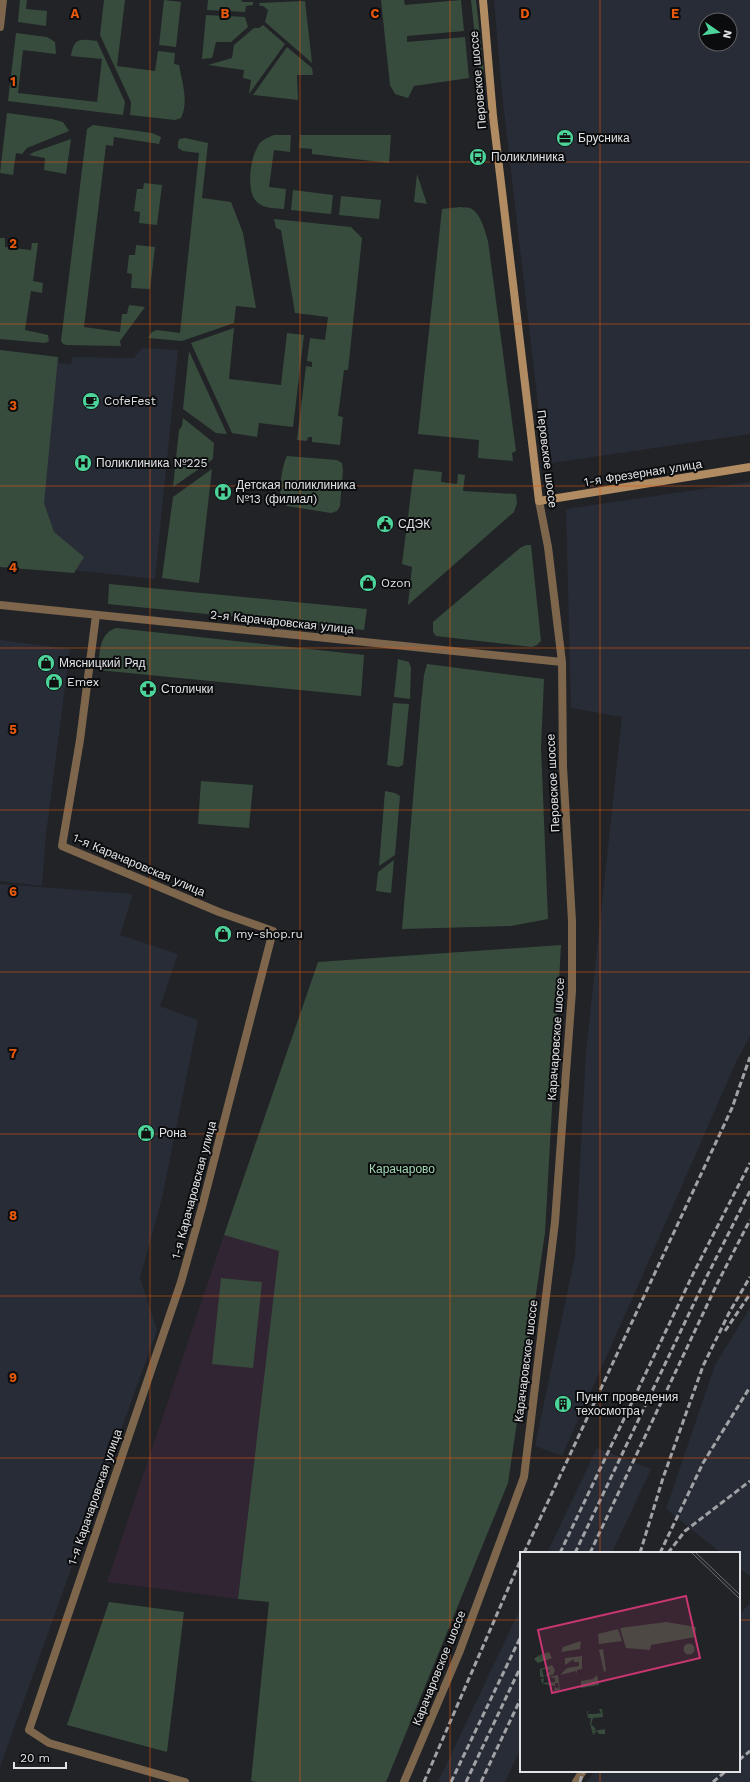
<svg xmlns="http://www.w3.org/2000/svg" width="750" height="1782" viewBox="0 0 750 1782" font-family="'Work Sans',sans-serif">
<style>
.built{fill:#282c36;fill-rule:evenodd}
.education{fill:#322533}
.green{fill:#384c3d}
.lines{fill:none;stroke-linecap:round;stroke-linejoin:round}
.street{stroke:#7d664c;stroke-width:8}
.secondary{stroke:#b18b61;stroke-width:8}
.rail{stroke:#a1a2a6;stroke-width:3;stroke-dasharray:6 3;stroke-linecap:butt}
.grid{fill:none;stroke:#e8590c;stroke-width:1;stroke-opacity:0.55}
.labels{text-anchor:middle;dominant-baseline:central;stroke-width:4;stroke-linejoin:round;paint-order:stroke}
.street-label{font-size:12px;fill:#e2e3e6;stroke:#0b0c0e}
.poi-label{font-size:12px;fill:#e2e3e6;stroke:#0b0c0e;text-anchor:start}
.park-label{font-size:12px;fill:#a1d8b1;stroke:#0b0c0e}
.inset-road{fill:none;stroke:#6e7073;stroke-width:1}
.view{fill:#c73670;fill-opacity:0.15;stroke:#c73670;stroke-width:2}
.inset-edge{fill:none;stroke:#e2e3e6;stroke-width:2}
.grid-label{font-size:13px;text-anchor:middle;font-weight:bold;fill:#e8590c;stroke:#0b0c0e;stroke-width:4;stroke-linejoin:round;paint-order:stroke}
</style>
<rect width="100%" height="100%" fill="#212327"/>
<!-- built -->
<path class="built" d="M494,0H750V434L545,464L502,94ZM706,20H730V44H706Z
M142,348L178,350L155,579L0,562V350L58,357L59,363L71,364L72,357L134,358Z
M750,482V1036L737,1060L637,1288L562,1456L535,1446L575,1256L586,1052L622,717L571,708L566,509Z
M0,640L70,649L46,834L42,886L0,881Z
M0,884L133,894L120,935L178,954L160,1006L198,1020L162,1198L140,1278L157,1330L0,1767Z
M750,1308V1576L739,1568V1553H721L666,1509L715,1365Z
M597,1448L651,1469L612,1553H547Z
M750,1603V1782H586L595,1771H739V1615Z
M521,1607V1748L505,1782H438Z"/>
<!-- education -->
<path class="education" d="M224,1235L280,1250L238,1599L107,1582Z"/>
<!-- green -->
<path class="green" d="M20,0H27L26,9L47,11L46,26L18,22Z
M104,0H125L117,66L155,71L158,51L175,53L174,64L179,65C182,82 189,102 181,118L175,120L130,115L131,102L100,35Z
M164,0L181,2L176,47L159,45Z
M208,0H241L243,2H253V5L246,6L245,12L207,10Z
M381,0H404L405,5L461,0L464,31L407,36V42L465,37L469,78L414,86L408,98L395,94L390,85Z
M471,0H476L484,72L480,82Z
M305,1L312,63L265,22L268,10L263,6H260L259,3Z
M206,15L245,17L248,27L231,42H216L212,58L202,59Z
M263,25L285,44L249,94L251,80L243,78L244,70L208,65L232,58L234,45L254,28H259Z
M16,33L47,37L55,42L56,54L23,50L18,93L97,102L102,59L71,56C74,37 80,39 97,41L125,102L123,115L8,101Z
M287,47L312,68L313,75H297L298,100L253,95Z
M7,113L52,119L63,122L69,131L27,148L22,154L16,153L13,175L0,173Z
M93,125L152,133L161,137L159,144L114,137L113,146L106,145L84,327L120,332L122,314H127L129,305L145,307L120,341L121,346L67,345L63,344L61,341L87,129Z
M274,135H291L290,152L274,150L269,187L286,189L284,209C275,208 264,209 257,202C246,192 250,160 257,148C260,140 267,138 274,135Z
M300,135H391L389,163L312,154V149L299,148Z
M185,138L208,143L202,198L231,202L243,233L256,308L236,306L234,323L182,341L148,338L152,332L157,330L180,333L199,153L183,151L178,148V143L179,139Z
M71,139L66,174L44,170L45,158L29,155L34,152Z
M417,174L427,204L414,202Z
M144,183L162,185L157,225L139,223L140,212L134,211L137,189H143Z
M293,190L333,195L331,214L291,210Z
M341,196L381,200L379,219L339,215Z
M460,207C463,208 467,207 470,208C481,213 485,231 488,241L516,451L512,453L513,461L478,458L479,440L418,434L442,209Z
M274,219L351,227L362,238L348,370H344L338,416L343,417L340,445L312,442V437H308L307,441L297,440L306,366L312,367V362L307,361L310,338L325,340L328,317L295,313L281,230L276,228Z
M0,238H5V247L31,250L32,243H38L33,281L43,283L42,293L31,291L25,330L48,335L49,341L45,343L0,339Z
M136,245L155,247L150,289L131,288L132,274L127,273L129,255H135Z
M234,328L229,379L281,385L287,333L304,335L293,427L259,423L257,437L232,433L191,343Z
M0,350L58,357L44,503L54,532L84,557L74,573L0,567Z
M189,351L227,434L216,433L183,409Z
M183,418L214,443L213,459L173,487L179,430L182,426Z
M287,456L337,460L342,463L343,470L340,506L337,511L331,513L287,506L281,503C279,489 281,469 287,456Z
M212,469L199,583L162,578L173,497Z
M414,469L442,472L441,482L457,484L458,474L465,475L463,491L516,494L517,503L514,512L408,605L412,567L402,564Z
M526,545H531L541,641L537,645L532,647L436,636L433,632V622L520,548Z
M109,584L367,609L364,630L108,604Z
M116,628L364,655L361,696L98,670C100,654 98,634 116,628Z
M398,659L409,662L411,668L410,699L394,697Z
M427,664L544,679L541,747L548,919L511,926L402,929L421,704L424,675Z
M393,703L409,704L403,765L398,767L387,765Z
M201,781L253,785L249,828L198,824Z
M385,791L395,793L400,796L395,855L379,866Z
M394,860L391,893L376,891L378,872Z
M561,945L545,1233L508,1483L386,1782H256L251,1781L269,1602L238,1599L279,1251L224,1235L318,962Z
M221,1278L262,1282L253,1368L212,1364Z
M109,1602L184,1612L167,1752L67,1725Z"/>
<g class="lines">
<!-- street -->
<path class="street" d="M0,27L3,0
M0,605L562,662
M96,615L80,740L62,846L219,912L273,931L202,1207L181,1282L29,1730L49,1743L185,1782
M404,1782L459,1653L524,1477L555,1222L572,991V921L563,767L562,662L548,547L539,501
M576,1782L583,1771"/>
<!-- secondary -->
<path class="secondary" d="M483,0L493,116L539,501L750,467"/>
<!-- rail -->
<path class="rail" d="M725,1331L750,1294
M524,1553L732,1108L750,1057
M560,1553L694,1272L750,1163
M575,1553L706,1278L750,1191
M590,1553L717,1284L750,1220
M640,1553L663,1478L703,1366L729,1313L750,1277
M660,1553L703,1463L750,1387
M668,1553L685,1531L750,1481
M739,1760L750,1751
M424,1782L521,1559
M451,1782L521,1636
M466,1782L521,1666
M481,1782L521,1698
M580,1782L583,1771
M713,1782L726,1771"/>
</g>
<!-- grid -->
<path class="grid" d="M150,0V1782M300,0V1782M450,0V1782M600,0V1553M0,162H750M0,324H750M0,486H750M0,648H750M0,810H750M0,972H750M0,1134H750M0,1296H750M0,1458H750M0,1620H521M739,1620H750M600,1771V1782"/>
<!-- icons -->
<defs>
<symbol id="office-disc" viewBox="-11 -11 22 22"><circle r="9.5" fill="#4cd49b" stroke="#0b0c0e"/><path d="M-6-3h4V-5.5h4V-3h4V5H-6ZM-1-4.5V-3h2v-1.5ZM-6 0V1H6V0Z" fill="#111"/></symbol>
<symbol id="bus-disc" viewBox="-11 -11 22 22"><circle r="9.5" fill="#4cd49b" stroke="#0b0c0e"/><path d="M-5-6H5V4H4V6H2V4H-2V6H-4V4H-5ZM-3.5-4V0h7V-4ZM-3.5 1.2v1.5H-2V1.2ZM2 1.2v1.5H3.5V1.2Z" fill="#111"/></symbol>
<symbol id="cafe-disc" viewBox="-11 -11 22 22"><circle r="9.5" fill="#4cd49b" stroke="#0b0c0e"/><path d="M-5.5-4.5H6V0H3Q3 3.5 0 3.5H-2.5Q-5.5 3.5-5.5 0ZM3-3.2v2h1.7v-2ZM-6 4.5H4V6H-6Z" fill="#111"/></symbol>
<symbol id="hospital-disc" viewBox="-11 -11 22 22"><circle r="9.5" fill="#4cd49b" stroke="#0b0c0e"/><path d="M-5-5h3v3.5h4V-5h3V5h-3V1.5h-4V5h-3Z" fill="#111"/></symbol>
<symbol id="civic-disc" viewBox="-11 -11 22 22"><circle r="9.5" fill="#4cd49b" stroke="#0b0c0e"/><path d="M-.6-6.5H3V-4.5H.6V-3L4-1V1h2V6H-6V1h2V-1L-.6-3ZM-1.2 2.5V6h2.4V2.5Z" fill="#111"/></symbol>
<symbol id="shop-disc" viewBox="-11 -11 22 22"><circle r="9.5" fill="#4cd49b" stroke="#0b0c0e"/><path d="M-5-2.5h2.3a2.7 3.5 0 0 1 5.4 0H5L5.5 6h-11ZM-1.5-2.5h3a1.5 2.3 0 0 0-3 0Z" fill="#111"/></symbol>
<symbol id="pharmacy-disc" viewBox="-11 -11 22 22"><circle r="9.5" fill="#4cd49b" stroke="#0b0c0e"/><path d="M-2-6h4v4h4v4h-4v4h-4v-4h-4v-4h4Z" fill="#111"/></symbol>
<symbol id="building-disc" viewBox="-11 -11 22 22"><circle r="9.5" fill="#4cd49b" stroke="#0b0c0e"/><path d="M-4-6H4V6H1V3H-1V6H-4ZM-2.5-4.3h1.7v1.8h-1.7ZM.8-4.3h1.7v1.8H.8ZM-2.5-1h1.7V.8h-1.7ZM.8-1h1.7V.8H.8Z" fill="#111"/></symbol>
</defs>
<g fill-rule="evenodd">
<use href="#office-disc" x="555" y="128" width="20" height="20"/>
<use href="#bus-disc" x="468" y="147" width="20" height="20"/>
<use href="#cafe-disc" x="81" y="391" width="20" height="20"/>
<use href="#hospital-disc" x="73" y="453" width="20" height="20"/>
<use href="#hospital-disc" x="213" y="482" width="20" height="20"/>
<use href="#civic-disc" x="375" y="514" width="20" height="20"/>
<use href="#shop-disc" x="358" y="573" width="20" height="20"/>
<use href="#shop-disc" x="36" y="653" width="20" height="20"/>
<use href="#shop-disc" x="44" y="672" width="20" height="20"/>
<use href="#pharmacy-disc" x="138" y="679" width="20" height="20"/>
<use href="#shop-disc" x="213" y="924" width="20" height="20"/>
<use href="#shop-disc" x="136" y="1123" width="20" height="20"/>
<use href="#building-disc" x="553" y="1394" width="20" height="20"/>
</g>
<g class="labels">
<!-- street labels -->
<g class="street-label">
<text transform="translate(478 80) rotate(-95)">Перовское шоссе</text>
<text transform="translate(547 459) rotate(83)">Перовское шоссе</text>
<text transform="translate(643 473) rotate(-9)">1-я Фрезерная улица</text>
<text transform="translate(282 622) rotate(6)">2-я Карачаровская улица</text>
<text transform="translate(553 783) rotate(-93)">Перовское шоссе</text>
<text transform="translate(139 865) rotate(23)">1-я Карачаровская улица</text>
<text transform="translate(556 1039) rotate(-86)">Карачаровское шоссе</text>
<text transform="translate(194 1190) rotate(-75)">1-я Карачаровская улица</text>
<text transform="translate(526 1361) rotate(-83)">Карачаровское шоссе</text>
<text transform="translate(95 1497) rotate(-71)">1-я Карачаровская улица</text>
<text transform="translate(439 1668) rotate(-68)">Карачаровское шоссе</text>
</g>
<!-- poi labels -->
<g class="poi-label">
<text x="578" y="138">Брусника</text>
<text x="491" y="157">Поликлиника</text>
<text x="104" y="401">CofeFest</text>
<text x="96" y="463">Поликлиника №225</text>
<text x="236" y="485">Детская поликлиника<tspan x="236" dy="14">№13 (филиал)</tspan></text>
<text x="398" y="524">СДЭК</text>
<text x="381" y="583">Ozon</text>
<text x="59" y="663">Мясницкий Ряд</text>
<text x="67" y="682">Emex</text>
<text x="161" y="689">Столички</text>
<text x="236" y="934">my-shop.ru</text>
<text x="159" y="1133">Рона</text>
<text x="576" y="1397">Пункт проведения<tspan x="576" dy="14">техосмотра</tspan></text>
</g>
<!-- park labels -->
<g class="park-label">
<text x="402" y="1169">Карачарово</text>
</g>
</g>
<!-- overview -->
<g transform="translate(520 1552)">
<rect width="220" height="220" fill="#212327"/>
<path d="M146,70L176,75L175,85L131,93L130,98L106,96L100,76ZM98,77L102,89L79,92L78,82ZM61,89L60,97L41,100L43,95ZM163.5 97a5.5 5.5 0 1 1 11 0a5.5 5.5 0 1 1-11 0ZM83,97L86,119L84,120L79,98ZM29,100L32,106L18,111L14,107L19,103L21,107L20,103L22,102L24,107L23,102ZM62,104V117L57,118V122L56,119L40,123L47,116L59,114V110H54V107L45,113V106ZM32,113L35,118L33,123L25,124L30,119L26,116L22,118L24,125H20V117ZM38,123L40,138L34,139L35,135L39,137L38,131H35V134L24,132L22,131L21,127L24,126L23,131L35,130V126L29,125ZM77,123L79,133L61,136V129L73,127ZM79,157H82L83,165L73,166L71,172L76,177L73,179L85,177V182H79L77,179L73,183L70,171L71,166H68L67,159L74,158L68,159V162H76L81,161Z" fill="#384c3d"/>
<path class="inset-road" d="M171,0L220,47M175,0L220,43"/>
<path class="view" d="M166,44L180,106L32,141L18,78Z"/>
<rect width="220" height="220" class="inset-edge"/>
</g>
<g class="grid-label">
<text x="75" y="18">A</text>
<text x="225" y="18">B</text>
<text x="375" y="18">C</text>
<text x="525" y="18">D</text>
<text x="675" y="18">E</text>
<text x="13" y="86">1</text>
<text x="13" y="248">2</text>
<text x="13" y="410">3</text>
<text x="13" y="572">4</text>
<text x="13" y="734">5</text>
<text x="13" y="896">6</text>
<text x="13" y="1058">7</text>
<text x="13" y="1220">8</text>
<text x="13" y="1382">9</text>
</g>
<!-- north arrow -->
<g transform="translate(718 32) rotate(103)"><circle r="19" fill="#0b0c0e" stroke="#616264"/>
<path d="M0-3L7 15L0 10L-7 15Z" fill="#4cd49b"/>
<text y="-6" font-size="11" font-weight="bold" text-anchor="middle" fill="#e2e3e6">N</text>
</g>
<!-- scale -->
<path d="M14 1762v6h52v-6" fill="none" stroke="#e2e3e6" stroke-width="2"/>
<text x="20" y="1762" font-size="12" fill="#e2e3e6" stroke="#0b0c0e" stroke-width="3" paint-order="stroke">20 m</text>
</svg>
